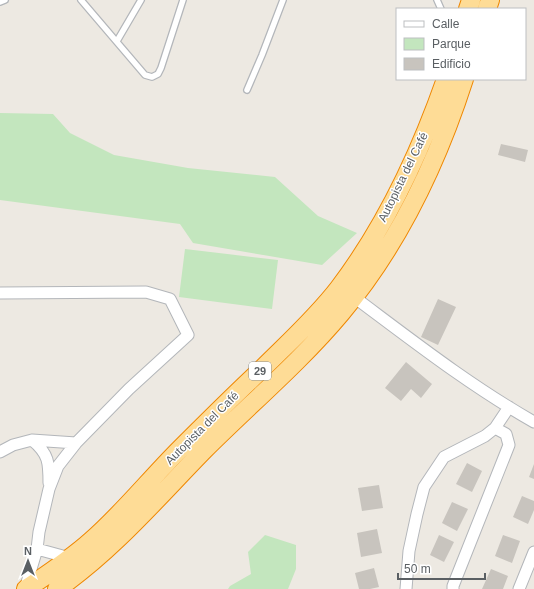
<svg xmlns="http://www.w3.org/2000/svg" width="534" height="589" viewBox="0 0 534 589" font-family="Helvetica,sans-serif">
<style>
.green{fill:#c3e6be}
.building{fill:#c8c4be}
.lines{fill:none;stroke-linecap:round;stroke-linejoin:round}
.service-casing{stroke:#b3b6ba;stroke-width:8}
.minor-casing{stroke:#b3b6ba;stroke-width:13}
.trunk-casing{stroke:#ef8700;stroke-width:20}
.service{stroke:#fff;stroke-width:5.5}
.minor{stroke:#fff;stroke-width:11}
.trunk{stroke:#fedc96;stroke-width:18}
.labels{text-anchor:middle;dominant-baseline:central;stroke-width:3;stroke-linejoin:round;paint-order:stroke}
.shield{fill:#fff;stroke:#8c8f92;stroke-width:1}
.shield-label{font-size:11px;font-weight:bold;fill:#5a5f63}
.street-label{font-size:12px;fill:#5a5f63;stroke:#fff}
</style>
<rect width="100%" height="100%" fill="#ede9e2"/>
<!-- green -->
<path class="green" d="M0,113L53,114L70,133L114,155L188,168L275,177L318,216L357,233L322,265L193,243L180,224L0,200Z
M185,249L278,260L272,309L179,297Z
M265,535L296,545V569L288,589H228L230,586L251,574L248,552Z"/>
<!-- building -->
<path class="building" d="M501,144L528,150L525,162L498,155Z
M438,299L456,307L438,345L421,337Z
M406,362L432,384L421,398L411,389L401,401L385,388Z
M467,463L482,471L472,492L456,484Z
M534,464V479L529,477Z
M379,485L383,508L362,511L358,488Z
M522,496L534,501V510L528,524L513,517Z
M452,502L468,509L457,531L442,523Z
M377,529L382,553L361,557L357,533Z
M439,535L454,542L444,562L430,555Z
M503,535L520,541L512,563L495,556Z
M374,568L379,587L370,589H359L355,573Z
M491,569L508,576L503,589H482Z"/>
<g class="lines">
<defs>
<path id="service" d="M81,0L145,75L152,77L158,74L161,68L183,0
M437,0L441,9
M0,2L5,0
M117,41L141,0
M247,90L262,55L283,0"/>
<path id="minor" d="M0,293L146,292L170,299L188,335L129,389L76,443L58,466L49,489L39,532L37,549L25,589
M354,297C413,341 469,385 534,422
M32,440C49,454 49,463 49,483
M0,452L13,445L32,440L76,443
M37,549L70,558
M406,589L409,551L417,514L424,487L444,457L485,436L495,428
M453,589V586L509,445L506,434L495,428L509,407
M519,589L534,552"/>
<path id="trunk" d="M468,9L471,0
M487,9L490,0
M26,589C48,574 71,559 91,541C123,513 150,479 180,449C207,422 234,395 262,369C288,343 316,318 339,288C386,226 420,153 446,79
M57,589C113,550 157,498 204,450C250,404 300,362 341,313C398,245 437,163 464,79"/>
</defs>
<!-- service casing -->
<use href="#service" class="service-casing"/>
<!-- minor casing -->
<use href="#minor" class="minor-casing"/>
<!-- trunk casing -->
<use href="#trunk" class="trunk-casing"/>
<!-- service -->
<use href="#service" class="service"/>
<!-- minor -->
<use href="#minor" class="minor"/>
<!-- trunk -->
<use href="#trunk" class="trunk"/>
</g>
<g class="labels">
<!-- shield labels -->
<rect class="shield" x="249" y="362" width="22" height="18" rx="3"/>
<g class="shield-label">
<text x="260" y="371">29</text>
</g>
<!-- street labels -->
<g class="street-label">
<text transform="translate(403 177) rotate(-64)">Autopista del Café</text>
<text transform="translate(202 428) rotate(-45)">Autopista del Café</text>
</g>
</g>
<!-- legend -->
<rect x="396" y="8" width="130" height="72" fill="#ffffff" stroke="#bdbfc1"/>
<rect x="404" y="21" width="20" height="6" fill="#ffffff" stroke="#bdbfc1"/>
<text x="432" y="28" font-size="12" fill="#5a5f63">Calle</text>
<rect x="404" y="38" width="20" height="12" fill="#c3e6be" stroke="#bdbfc1"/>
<text x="432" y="48" font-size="12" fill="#5a5f63">Parque</text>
<rect x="404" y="58" width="20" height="12" fill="#c8c4be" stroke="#bdbfc1"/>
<text x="432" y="68" font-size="12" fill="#5a5f63">Edificio</text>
<!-- north arrow -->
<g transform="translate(28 561)" stroke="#ffffff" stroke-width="3" paint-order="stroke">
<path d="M0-3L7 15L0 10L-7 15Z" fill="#5a5f63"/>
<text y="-6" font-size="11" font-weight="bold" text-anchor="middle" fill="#5a5f63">N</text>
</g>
<!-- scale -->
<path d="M398 573v6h87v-6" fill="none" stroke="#5a5f63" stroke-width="2"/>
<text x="404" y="573" font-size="12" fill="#5a5f63" stroke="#ffffff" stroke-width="3" paint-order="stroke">50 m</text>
</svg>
